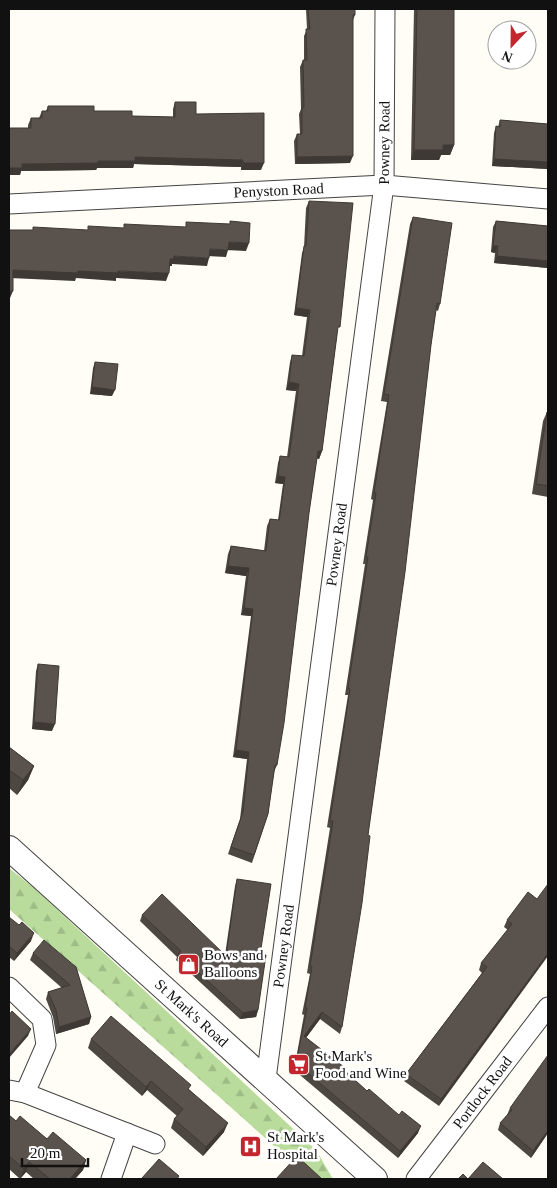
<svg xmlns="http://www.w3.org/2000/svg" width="557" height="1188" viewBox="0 0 557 1188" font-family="Georgia,serif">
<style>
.forest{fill:url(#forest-firs)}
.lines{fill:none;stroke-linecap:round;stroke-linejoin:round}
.minor-casing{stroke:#444;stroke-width:21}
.tertiary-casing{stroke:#444;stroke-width:26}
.minor{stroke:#fff;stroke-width:19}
.tertiary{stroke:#fff;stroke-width:24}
.wall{fill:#4d4742}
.shaded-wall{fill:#3f3936}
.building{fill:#5a524d;stroke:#3f3936}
.labels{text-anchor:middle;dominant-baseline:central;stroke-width:5;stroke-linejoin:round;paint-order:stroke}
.street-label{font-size:15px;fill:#111;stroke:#fff}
.poi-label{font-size:15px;fill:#111;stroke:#fff;text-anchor:start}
</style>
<defs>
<pattern id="forest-firs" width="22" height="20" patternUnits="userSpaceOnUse" patternTransform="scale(1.25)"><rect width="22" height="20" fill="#b9dc9c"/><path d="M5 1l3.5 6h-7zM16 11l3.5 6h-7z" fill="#9ebc85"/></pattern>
</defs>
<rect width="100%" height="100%" fill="#fffdf5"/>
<!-- forest -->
<path class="forest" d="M9,868L34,888L316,1150L333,1179H311L9,909Z"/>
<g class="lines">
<defs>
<g id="minor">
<path id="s1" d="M9,204L384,185L548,199"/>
<path d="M9,987L42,1019L46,1045L25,1093"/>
<path id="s2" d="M266,1079L384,185L385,9"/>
<path d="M9,1090L25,1093L155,1144"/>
<path d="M111,1179L127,1133"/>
<path id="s3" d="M416,1179L548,1007"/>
</g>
<g id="tertiary">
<path id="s4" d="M9,848L375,1179"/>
</g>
</defs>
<!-- minor casing -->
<use href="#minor" class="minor-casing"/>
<!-- tertiary casing -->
<use href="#tertiary" class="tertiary-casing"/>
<!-- minor -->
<use href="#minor" class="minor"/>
<!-- tertiary -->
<use href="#tertiary" class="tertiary"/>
</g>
<!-- wall -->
<path class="wall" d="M306,9H355V15L353,20L350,163L295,164L294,141L297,134H300L299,114L301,109L300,67L303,60H304V36L307,29Z
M414,9H454V145L450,155H441L439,160H411Z
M175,102L196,114L261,170H241V167L134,164L133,168H97L96,170L21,171L20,175H9V128H28V125L31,118H39L42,111H46L48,106L132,116L173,117V109Z
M500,120L548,124V169L492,166L494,133L496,126L498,127Z
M309,201L337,335L322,451L319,459L317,458L309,513L277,765L274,772L268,814L252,863L228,854L240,819L247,759L233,757L251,616L241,615L246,576L225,573L228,554L231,546L264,551L267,526L270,519L278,520L283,484L275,483L278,463L280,456L287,457L296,391L286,390L290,362L292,355L302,356L307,317L294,315L302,253L304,247L306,208Z
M413,217L440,304L438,311L436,310L431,345L368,835L342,1027L340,1034L320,1019L306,1038L344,1070L367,1091L418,1133L398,1158L294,1070L304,1015L302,1014L310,974L307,973L330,828L327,827L348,695H345L365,564H363L373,500L371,499L387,402L381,401L410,224Z
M496,221L548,226V268L494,263L495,253L491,252L493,227Z
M95,362L112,396L90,394L93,368Z
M547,412H548V497L532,494L543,421Z
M38,664L52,731L32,729L36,671Z
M9,747L34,766L28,780L17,795L9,788Z
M237,879L260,955L258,1010L256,1017L240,1019L176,960L177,957L140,921L142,915L225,955L235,886Z
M537,899L439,1106L404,1081L406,1074L482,973L479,970L481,963L508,930L504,927L507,920Z
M9,917L31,941L14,961L9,957Z
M33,953L76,967L91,1017L89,1024L56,1034L53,1017L46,999L48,992L62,988L30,960Z
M91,1039L190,1090L224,1132L203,1156L171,1128L174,1119L177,1116L147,1090L142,1096L88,1048Z
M510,1108L548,1133L531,1158L498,1130L500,1123L507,1115Z
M9,1115L16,1121L86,1160L83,1170L75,1179H34L26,1172L20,1179L9,1169Z"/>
<!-- shaded-wall -->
<path class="shaded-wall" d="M443,145H454L450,155H441L439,160H411L414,150Z
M353,156L350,163L295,164L297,157Z
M135,157L243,160L241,167L134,164L133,168H97L96,170L21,171L20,175H9V168L22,164L98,161Z
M494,159L548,162V169L492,166Z
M243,163H264L261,170H241Z
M229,242L249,243L246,251L226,250Z
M493,246H498L495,253L491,252Z
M210,249L228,250L226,257L207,256Z
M174,256L209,258L207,266L172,264V266H167L170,259Z
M497,256L548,261V268L494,263Z
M13,270L118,271L169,273L166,281L116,278V281L76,278L75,281L10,278Z
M9,291H13L10,298H9Z
M296,308L310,310L307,317L294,315Z
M289,382L299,384L296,391L286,390Z
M92,387L115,390L112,396L90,394Z
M318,451H322L319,459L316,458Z
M278,476L285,477L283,484L275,483Z
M228,566L249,568L246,576L225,573Z
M244,608L253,609L251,616L241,615Z
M34,722L55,724L52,731L32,729Z
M236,750L249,752L247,759L233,757Z
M34,766L28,780L17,795L23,780Z
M34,933L31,941L14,961L17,953Z
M548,953V956L439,1106L441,1099Z
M258,1010L256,1017L240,1019L243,1013Z
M322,1012L320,1019L302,1043L304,1036Z
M91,1017L89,1024L56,1034L59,1027Z
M31,1029L28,1036L9,1058V1054Z
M151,1081L147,1090L142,1096L146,1087Z
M228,1123L224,1132L203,1156L206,1147Z
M421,1126L418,1133L398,1158L400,1151Z
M548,1130V1133L531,1158L533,1151Z
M86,1160L83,1170L75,1179H70Z
M29,1162L26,1172L20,1179L24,1169Z"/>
<!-- building -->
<path class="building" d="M308,9H355V15H353V156L297,157V134H302V108L304,107L303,60H307L306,29H310Z
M417,9H454V145H443V150H414Z
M175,102H196V114L264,113V163H243V160L135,157V161H98V163L22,164V168H9V128H31V118H42V111H48V106H94V111H132V116L175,117Z
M500,120L548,124V162L494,159L496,126L500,127Z
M309,201L353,203L340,327H338L322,451H318L309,513L284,723L277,765H275L268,814L254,855L231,847L243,812L249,752L236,750L253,609L244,608L249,568L228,566L231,546L266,551L270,519L279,520L280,515L285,477L278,476L280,456L289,457L299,384L289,382L292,355L304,356L310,310L296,308L304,246H306Z
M413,217L452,223L440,304L437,303L431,345L405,572L368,835L370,836L362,903L342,1027L322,1012L304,1036L344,1067V1070L367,1091L369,1089L399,1115L402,1111L421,1126L400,1151L296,1063L307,1008H305L312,967L310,966L333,821H330L350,689L348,688L368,557H366L376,493H374L389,395L384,394Z
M230,221L250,223L249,243L229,242L228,250L210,249L209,258L174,256V259H170L169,273L118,271V273L78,271V273L13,270V291H9V230H33V227L88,230V226L124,228V224L186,227V222L230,224Z
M496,221L548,226V261L497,256L498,246H493Z
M95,362L118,364L115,390L92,387Z
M547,412H548V486L536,484Z
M38,664L59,666L55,724L34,722Z
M9,747L34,766L23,780L9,770Z
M237,879L271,884L260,955H266L258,1010L243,1013L178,954L181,951L142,915L162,894L226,956Z
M548,884V953L441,1099L406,1074L487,967L481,963L512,924L507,920L528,892L537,899Z
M9,917L19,925L22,922L34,933L17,953L9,946Z
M44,940L76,967L91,1017L59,1027L56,1010L48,992L70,985L33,953Z
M12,1011L31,1029L9,1054V1015Z
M111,1016L191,1085L188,1089L228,1123L206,1147L174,1119L183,1109L151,1081L146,1087L91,1039Z
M548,1055V1130L533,1151L500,1123L512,1110L510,1108Z
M9,1115L16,1121L20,1116L47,1139L53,1132L86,1160L70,1179H50L29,1162L24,1169L9,1156Z
M297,1156L322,1179H276Z
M159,1159L179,1176L177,1179H143L142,1178Z
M483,1162L503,1179H458L463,1174L468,1179Z"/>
<!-- icons -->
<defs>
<symbol id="shop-square" viewBox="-11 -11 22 22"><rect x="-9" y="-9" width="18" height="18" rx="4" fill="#c4262e" stroke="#fff"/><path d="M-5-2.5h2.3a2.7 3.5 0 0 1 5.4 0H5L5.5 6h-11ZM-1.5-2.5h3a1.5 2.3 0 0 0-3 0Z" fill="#fff"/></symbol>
<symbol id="supermarket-square" viewBox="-11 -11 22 22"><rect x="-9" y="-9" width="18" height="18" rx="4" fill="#c4262e" stroke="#fff"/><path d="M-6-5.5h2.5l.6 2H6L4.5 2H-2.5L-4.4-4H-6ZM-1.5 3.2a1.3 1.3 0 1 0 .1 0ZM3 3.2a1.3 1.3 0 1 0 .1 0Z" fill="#fff"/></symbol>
<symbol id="hospital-square" viewBox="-11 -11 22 22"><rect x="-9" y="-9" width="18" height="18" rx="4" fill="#c4262e" stroke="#fff"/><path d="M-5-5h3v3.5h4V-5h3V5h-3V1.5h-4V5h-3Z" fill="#fff"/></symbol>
</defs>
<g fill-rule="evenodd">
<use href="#shop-square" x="176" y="952" width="25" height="25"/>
<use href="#supermarket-square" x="286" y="1052" width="25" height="25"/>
<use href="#hospital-square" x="238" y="1134" width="25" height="25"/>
</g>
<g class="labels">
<!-- street labels -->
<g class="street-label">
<text stroke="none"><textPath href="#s2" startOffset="944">Powney Road</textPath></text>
<text stroke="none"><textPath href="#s1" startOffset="270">Penyston Road</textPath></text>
<text stroke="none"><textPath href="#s2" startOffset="539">Powney Road</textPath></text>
<text stroke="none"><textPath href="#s2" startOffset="134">Powney Road</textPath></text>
<text stroke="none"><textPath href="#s4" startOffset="246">St Mark's Road</textPath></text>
<text stroke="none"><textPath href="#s3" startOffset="109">Portlock Road</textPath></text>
</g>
<!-- poi labels -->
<g class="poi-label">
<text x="204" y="955">Bows and<tspan x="204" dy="17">Balloons</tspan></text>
<text x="315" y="1056">St Mark's<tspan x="315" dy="17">Food and Wine</tspan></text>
<text x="267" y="1137">St Mark's<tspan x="267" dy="17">Hospital</tspan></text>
</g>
</g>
<!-- border -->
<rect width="557" height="1188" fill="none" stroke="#111111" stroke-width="20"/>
<!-- north arrow -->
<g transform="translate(512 45) rotate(202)"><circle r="24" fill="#ffffff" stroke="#a0a0a0"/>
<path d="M0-4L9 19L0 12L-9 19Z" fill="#c4262e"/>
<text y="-8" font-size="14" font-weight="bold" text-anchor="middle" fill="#111111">N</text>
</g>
<!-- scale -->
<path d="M22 1158v8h66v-8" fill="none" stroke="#111111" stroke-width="2.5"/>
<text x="30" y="1158" font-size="15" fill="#111111" stroke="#ffffff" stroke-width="4" paint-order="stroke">20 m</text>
</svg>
